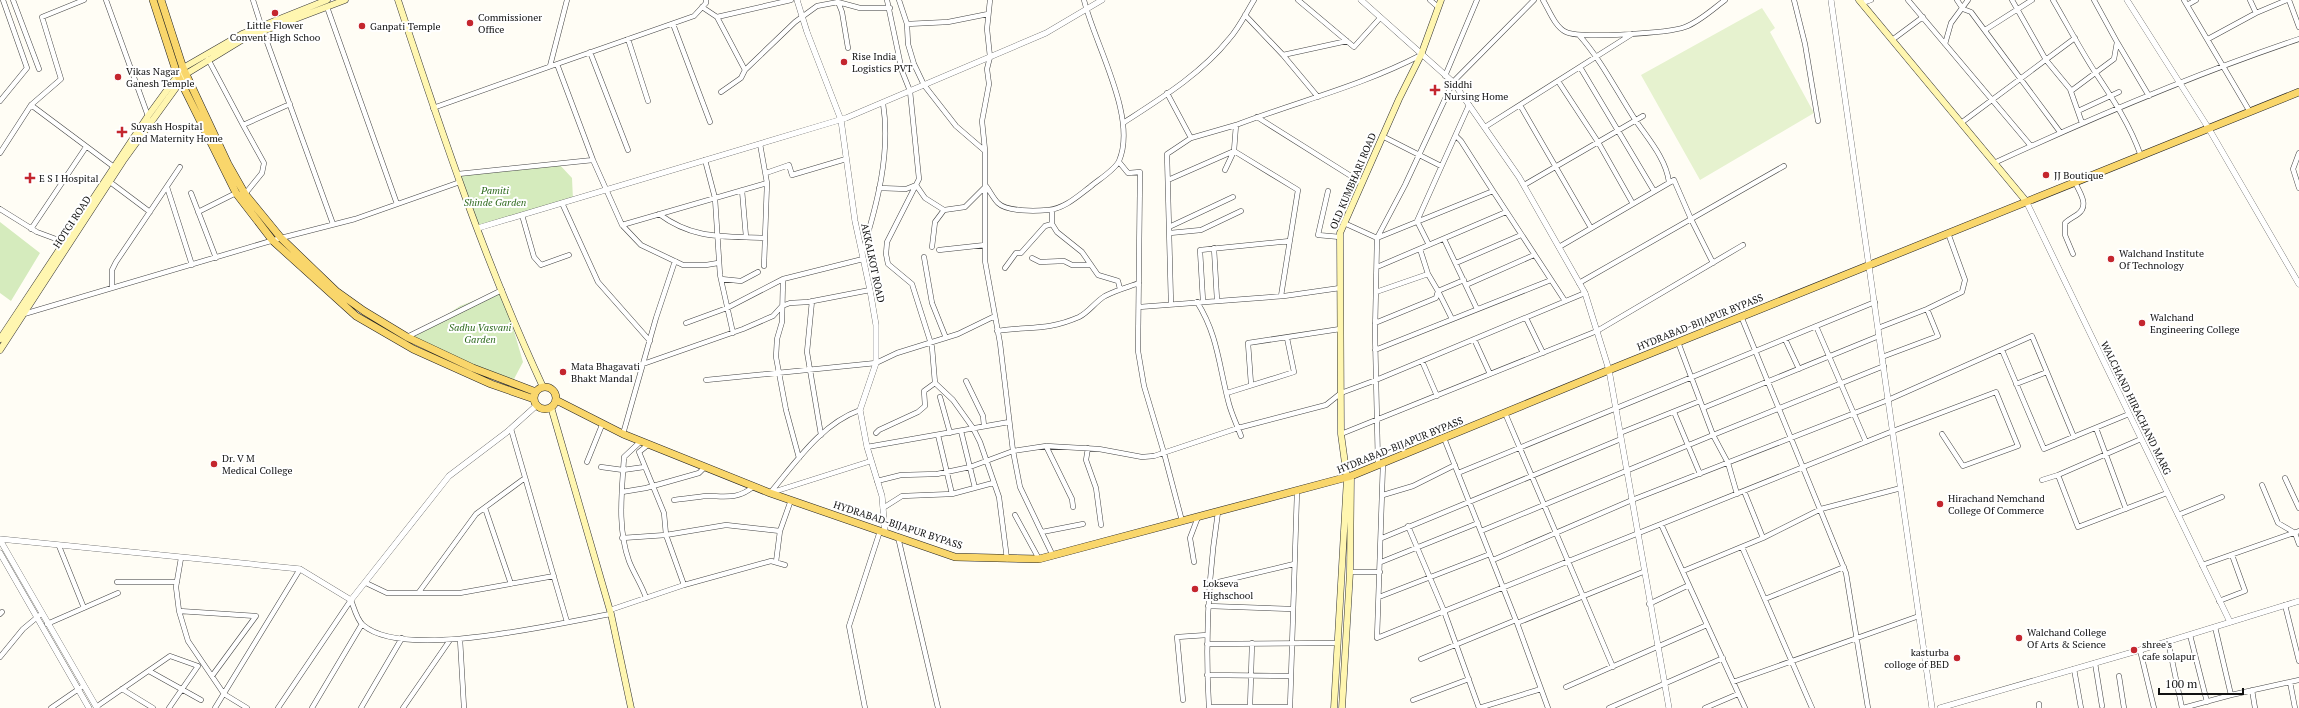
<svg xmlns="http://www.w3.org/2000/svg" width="2299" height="708" viewBox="0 0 2299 708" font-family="'PT Serif',serif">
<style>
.green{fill:#d5ebbd}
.pitch{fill:#e6f2cf}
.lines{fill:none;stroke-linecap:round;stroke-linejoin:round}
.minor-casing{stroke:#444;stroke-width:5.5}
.tertiary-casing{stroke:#444;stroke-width:6}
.secondary-casing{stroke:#333;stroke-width:7}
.primary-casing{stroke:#222;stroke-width:8}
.minor{stroke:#fff;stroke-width:4.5}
.tertiary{stroke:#fff;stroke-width:5.5}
.secondary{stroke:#fff6b0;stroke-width:6}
.primary{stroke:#f9d66b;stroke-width:7}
.poi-dot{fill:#c4262e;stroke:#fff;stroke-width:1.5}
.labels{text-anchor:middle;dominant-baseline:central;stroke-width:4;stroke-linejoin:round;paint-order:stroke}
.poi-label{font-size:10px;fill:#111;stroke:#fff;text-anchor:start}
.street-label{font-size:10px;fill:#111;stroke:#fff}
.park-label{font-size:10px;font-style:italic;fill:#2f6b1f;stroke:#fff}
</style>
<rect width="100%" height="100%" fill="#fffdf5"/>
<!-- green -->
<path class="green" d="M558,163L572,178L573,200L478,228L458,174Z
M0,222L40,253L11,301L0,293Z
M502,290L523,362L514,379L493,375L411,339L460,306Z"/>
<!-- pitch -->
<path class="pitch" d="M1762,8L1775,28L1770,32L1814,113L1700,180L1641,75Z"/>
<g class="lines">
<defs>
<path id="minor" d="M13,0L39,69
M106,0L148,116
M253,0L261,25
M887,0L902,71L910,91L919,179L887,242L886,254L888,264L912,284L932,347L935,383L953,400L973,428L980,442L999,497L1007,559
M899,0L907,24L908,44L914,64L924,85L956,126L985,151V261L1000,343L1013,451L1020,487L1053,556
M1298,0L1354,47L1380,18
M1430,0L1438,7
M1543,0C1549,10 1555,27 1566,32C1580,39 1669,33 1685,27C1699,22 1713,9 1725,0
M1794,0L1805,44L1818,121
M1908,0L2031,146
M1957,0L1963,9L1971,12L2060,132
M2012,0L2046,60L2070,89L2082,123
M2053,0C2067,24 2080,49 2095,72C2113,99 2130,125 2141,156
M2184,0L2250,112
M2250,0L2256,13
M2289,0L2299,27
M838,2L842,12L848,48
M1862,3L1871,0
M2187,5L2196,0
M327,7L397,204
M702,7L717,17L745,70
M1245,15L1283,55L1318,97
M717,17L791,0
M673,24L710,122
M907,24L948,22L988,14
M1985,30L2032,0
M263,31L333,224
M1579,35C1602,61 1617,92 1636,121C1649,140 1666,159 1669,182
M628,39L648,101
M2208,39L2256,13L2287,0
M1892,40L1923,17
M2117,42L2149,96
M1945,44L1951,23L1968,0
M590,52L628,150
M1283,55L1347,41
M208,59L243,125L290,104
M557,64L694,16L706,3V0
M550,66L567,0
M1580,67L1654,191
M1445,76L1477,0
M1558,81L1598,142L1633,204
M2071,91L2114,59L2117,42L2094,0
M721,92L741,78L745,70L795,22L817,6L838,2L860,8H890
M1167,93L1191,138
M0,101L27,68L3,0
M31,105L114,167
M1520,105L1591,228
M433,108L557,64L593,160
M2078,111L2119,92
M1257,117L1362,183
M1123,123C1160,99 1201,74 1229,39C1239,28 1246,13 1254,0
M1961,123L2075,38
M243,125L264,163L262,173L245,194
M1485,127L1632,34
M1382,136L1441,166
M1456,136L1461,141L1493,191
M985,150L982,121L989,84L987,69L990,57L987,29L990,0
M0,153L31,105L61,79L42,17L84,0
M2299,153L2293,169L2299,188
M705,160L715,198L720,275L733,333
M1119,162L1128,173L1140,172L1138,351L1144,386L1164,453L1182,521
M1994,163C2094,117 2195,74 2299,39
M1225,170L1234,151L1236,125C1299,101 1361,86 1421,55
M766,173L789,165L792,175L846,159
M458,174L593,160L622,225L641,245L683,265H706L718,263
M1168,180L1234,151L1298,190L1281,296
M110,182L150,212
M1524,185L1643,116
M167,187L192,265
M879,188L906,189L916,185L925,198L944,210L965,207L986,186C990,191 993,198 998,203C1007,212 1036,211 1048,210C1064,209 1078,196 1090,187C1098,180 1115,170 1119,161C1138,117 1094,43 1084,0
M742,190L746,237
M1328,191L1318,235L1340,237
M191,193L216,258
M562,203L598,282L650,341
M0,209L37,232L64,242
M1052,210V224L1057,232L1082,252L1098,275L1118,281L1120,289
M198,212L236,193
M659,214C694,240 724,236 765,238L767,183
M522,215L534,257L541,265L569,255
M1344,223L1377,238L1493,191L1565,301
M622,225L767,183L760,144
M1169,227L1233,197
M31,229L86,147
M1170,233L1201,230L1241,211
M1444,239L1477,309
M1429,245L1417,221L1469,105
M932,247L935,222L944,210
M1559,247L1674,180L1691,219L1713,263
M1214,248L1217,300
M939,250L985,245
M862,253C877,205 891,153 883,103
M2073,254L2065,235V223C2069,219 2074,217 2078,214C2090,205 2079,192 2075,182
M924,257L932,303L946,338
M1032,258L1040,262L1064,261L1072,265H1091
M1456,263L1521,235
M764,266L765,238
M1377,267L1506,212
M1005,268L1016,253H1021L1045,226L1052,224
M721,279L741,281L758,272
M783,279L782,322L777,339L776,357L786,410L799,458
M1579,283L1784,166
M1466,285L1534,255
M112,288V270L116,262L180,167
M1376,292L1428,274
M812,301L807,352L821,435
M1203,301L1200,250L1290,241
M1197,302C1218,335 1219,367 1229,404C1232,415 1237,425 1241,436
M1171,304L1167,154L1191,138L1236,125
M1139,307L1284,296L1340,288
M24,314L281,238L355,219L460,182
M1741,316L1846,573L1868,708
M1526,318L1543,353
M1452,319L1438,291L1464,280
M686,323L727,308L783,279L863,259
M1375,323L1436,298L1438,291L1428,274L1420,249
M1816,326L1866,442
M1878,328L1927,309L1962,292L1965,280L1948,233
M997,331C1029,326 1047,331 1079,317C1089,312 1095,302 1105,296C1116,290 1128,287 1139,283
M407,337L502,290
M1474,339L1490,374
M1785,339L1799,369
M1375,350L1551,280
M2002,350L2044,449L2129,414
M1882,357L1938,336L1927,309
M1422,361L1437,396
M643,364L743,329L773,316L782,306L790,303L808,302L870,290
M706,380L876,363L897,353L958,334L995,316
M966,381L983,416L984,426
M1251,384L1248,343L1340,329
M2016,384L2047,372
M1227,393L1294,372L1287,338
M940,397L950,433
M1703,408L1879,336
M1674,412L1700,474
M1505,413L1613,667
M2096,428L2126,509
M511,429L567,622
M961,431L975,488
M876,433L879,430L918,412L925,406L924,391L935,383
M1620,433L1700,401
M623,434L656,318L675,261
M1341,434L1597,331L1743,245
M938,435L952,494
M1444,438L1517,623L1548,708
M2141,439L2058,475L2078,527L2167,493
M641,441L624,457C622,491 617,528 629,561C634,574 642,585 646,598
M649,444L639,452L664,513L666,535L684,585
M1046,446L1072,499L1073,507
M867,447L1009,422
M1088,448L1086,460L1096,488L1101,525
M587,462L602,425
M1383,463L1377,638L1893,431L1996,392L2018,446L1963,466L1942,434
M1378,465L1375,333L1377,238L1405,185L1453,82L1534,0
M601,467L623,470L644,467
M1458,473L1875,302
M2285,478L2299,508
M2042,480L2058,475
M877,481L901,475L937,474L970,467L1013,451L1046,446L1099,449L1142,457L1154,456L1238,428L1326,405L1341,393L1376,380L1585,293
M2262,485L2278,523L2295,533L2299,544
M622,492L646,488L699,473L705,467
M770,493C796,462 821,424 860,410
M770,493L871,461
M1737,494L1728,463L1713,435L1884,366
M1383,495L1413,486L1455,465
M674,500C685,499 696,497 706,496C725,496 738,500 754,486
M485,508L511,584
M883,508L902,496L952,494L993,483
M1015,515L1039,559
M2178,515L2222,497
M1661,524L1745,708
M1408,526L1444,611L1479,708
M1481,531L1713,435L1678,342
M1042,532L1083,524
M898,537L938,708
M622,538L666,535L726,525L780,531
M1382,538L1621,439
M1763,538L1821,509L1901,488
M59,546L84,608
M1742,547L1812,708
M181,558L176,587L179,611L188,641L224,694L247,708
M1493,560L1632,500L1888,400L2032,336L2074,437
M776,562L780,531L791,500
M1194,562L1190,538L1198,517
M1381,562L1478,523
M2202,565L2299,531
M1683,571L1763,538L1744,491
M1350,572H1380
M117,582H177
M366,583L387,593H460L554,576
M1210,584L1294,564
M419,592L476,514L525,478
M1379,597L1490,554
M1765,599L1844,567
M351,600C354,608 357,620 363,625C404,661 558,623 611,614
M2219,601L2245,591L2232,555
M1649,604L1689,585
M2285,605L2299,661
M1208,606L1292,609
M610,610L684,585L771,561L785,565
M179,611L256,616L212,676
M0,614L2,612
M1517,623L1643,572
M47,624L118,593
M2215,627L2231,695
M2190,635L2207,702
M460,639L464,708
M2168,641L2182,708
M1207,644L1338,643
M2140,650L2154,708
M0,657L23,629L41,614
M1421,659L1516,620
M2095,663L2102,706
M2074,669L2081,708
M149,671L201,700
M1207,675L1290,676
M2119,676L2124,708
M1733,682L1919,616
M2290,682L2295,708
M1566,687L1707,625
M122,689L153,708
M2252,690L2255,708
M1183,700L1177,637L1207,635
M1413,700L1469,679
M2039,704V708
M96,707L170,656L198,666
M1209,707H1290
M51,708L83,686
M169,708L198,666
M215,708L300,569
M278,708L351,600
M312,708L362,624
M361,708L402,638
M403,708L450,640
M865,708L849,626L880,531
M1209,708C1205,642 1208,577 1218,512
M1250,708L1252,643
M1290,708L1297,492
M1479,708L1541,689
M1609,708L1723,658
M1705,708L1738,694
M2183,708L2231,695L2299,680"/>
<path id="tertiary" d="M797,0L807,32L841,120L855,221L870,290L876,325V363L860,410L867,447L882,496L885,533
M1361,0L1453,82L1519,177L1585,293L1609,370L1669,708
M1831,0L1932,708
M2127,0L2209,129L2299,284
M2026,201L2230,622
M478,228L846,118L1046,33L1102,0
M0,539L300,569L351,600L449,476L507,432L537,405
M0,540L97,708
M0,553L89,708
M1940,708L2140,650L2299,601"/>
<path id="secondary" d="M398,0C441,131 485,262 543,387
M1859,0L2026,201
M0,339L148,116L183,68L242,34L327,0
M0,350L123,161L186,74L245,38L345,0
M551,407L611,614L631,708
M1334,708L1347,478L1341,434L1340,233L1399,99L1421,55L1441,0
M1342,708L1350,572L1351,476"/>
<path id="primary" d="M153,0L177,74L236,193L273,241L356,316L413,349L491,384L534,399
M161,0L183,68L228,164L245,194L281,238L336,291L364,311L407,337L473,368L536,392
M534 398a11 11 0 1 1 22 0a11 11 0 1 1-22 0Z
M556,400L623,434L770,493L955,557L1039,559L1351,476L1609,370L2299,92"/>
</defs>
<!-- minor casing -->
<use href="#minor" class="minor-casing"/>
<!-- tertiary casing -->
<use href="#tertiary" class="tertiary-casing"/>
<!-- secondary casing -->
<use href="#secondary" class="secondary-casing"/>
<!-- primary casing -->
<use href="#primary" class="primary-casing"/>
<!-- minor -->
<use href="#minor" class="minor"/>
<!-- tertiary -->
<use href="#tertiary" class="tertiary"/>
<!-- secondary -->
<use href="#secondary" class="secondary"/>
<!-- primary -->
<use href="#primary" class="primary"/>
</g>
<!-- markers -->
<g class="poi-dot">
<circle cx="275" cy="13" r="4"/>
<circle cx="470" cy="23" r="4"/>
<circle cx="362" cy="26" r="4"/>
<circle cx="844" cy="62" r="4"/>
<circle cx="118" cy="77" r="4"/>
<path d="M1433 84h4v4h4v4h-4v4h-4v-4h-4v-4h4z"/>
<path d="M120 126h4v4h4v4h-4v4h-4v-4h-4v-4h4z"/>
<circle cx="2046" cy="175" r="4"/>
<path d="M28 172h4v4h4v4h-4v4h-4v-4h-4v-4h4z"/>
<circle cx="2111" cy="259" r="4"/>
<circle cx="2142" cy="323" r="4"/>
<circle cx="563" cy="372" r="4"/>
<circle cx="214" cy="464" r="4"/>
<circle cx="1940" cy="504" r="4"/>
<circle cx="1195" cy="589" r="4"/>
<circle cx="2019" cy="638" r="4"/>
<circle cx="2134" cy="650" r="4"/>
<circle cx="1957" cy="658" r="4"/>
</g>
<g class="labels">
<!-- poi labels -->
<g class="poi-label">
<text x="478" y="17">Commissioner<tspan x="478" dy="12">Office</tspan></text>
<text x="275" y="25" text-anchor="middle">Little Flower<tspan x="275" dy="12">Convent High Schoo</tspan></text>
<text x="370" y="26">Ganpati Temple</text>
<text x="852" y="56">Rise India<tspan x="852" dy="12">Logistics PVT</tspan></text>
<text x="126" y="71">Vikas Nagar<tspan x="126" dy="12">Ganesh Temple</tspan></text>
<text x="1444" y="84">Siddhi<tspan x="1444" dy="12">Nursing Home</tspan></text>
<text x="131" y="126">Suyash Hospital<tspan x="131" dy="12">and Maternity Home</tspan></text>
<text x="2054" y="175">JJ Boutique</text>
<text x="39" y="178">E S I Hospital</text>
<text x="2119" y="253">Walchand Institute<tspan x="2119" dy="12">Of Technology</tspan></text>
<text x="2150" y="317">Walchand<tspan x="2150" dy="12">Engineering College</tspan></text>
<text x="571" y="366">Mata Bhagavati<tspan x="571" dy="12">Bhakt Mandal</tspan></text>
<text x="222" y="458">Dr. V M<tspan x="222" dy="12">Medical College</tspan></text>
<text x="1948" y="498">Hirachand Nemchand<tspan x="1948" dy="12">College Of Commerce</tspan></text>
<text x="1203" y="583">Lokseva<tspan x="1203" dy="12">Highschool</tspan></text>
<text x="2027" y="632">Walchand College<tspan x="2027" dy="12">Of Arts &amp; Science</tspan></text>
<text x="2142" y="644">shree's<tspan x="2142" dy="12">cafe solapur</tspan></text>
<text x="1949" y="652" text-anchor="end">kasturba<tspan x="1949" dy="12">colloge of BED</tspan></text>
</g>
<!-- street labels -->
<g class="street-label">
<text transform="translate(1353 181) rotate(-67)">OLD KUMBHARI ROAD</text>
<text transform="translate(72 222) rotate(-57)">HOTGI ROAD</text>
<text transform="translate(873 263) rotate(78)">AKKALKOT ROAD</text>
<text transform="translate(1700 322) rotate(-22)">HYDRABAD-BIJAPUR BYPASS</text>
<text transform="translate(2136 408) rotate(64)">WALCHAND HIRACHAND MARG</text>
<text transform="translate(1400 445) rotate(-22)">HYDRABAD-BIJAPUR BYPASS</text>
<text transform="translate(898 525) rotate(18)">HYDRABAD-BIJAPUR BYPASS</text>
</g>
<!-- park labels -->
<g class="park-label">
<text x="495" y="190">Pamiti<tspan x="495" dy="12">Shinde Garden</tspan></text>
<text x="480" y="327">Sadhu Vasvani<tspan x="480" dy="12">Garden</tspan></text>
</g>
</g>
<!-- scale -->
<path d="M2159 688v6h84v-6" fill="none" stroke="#111111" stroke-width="2"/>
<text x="2165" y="688" font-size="12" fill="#111111" stroke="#ffffff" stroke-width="3" paint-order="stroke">100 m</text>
</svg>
